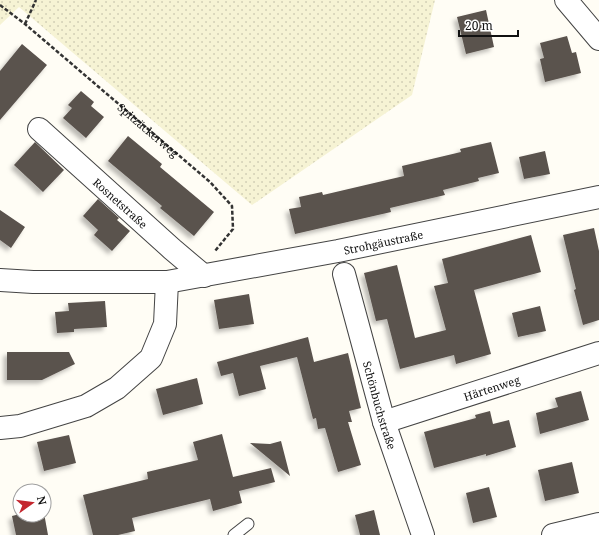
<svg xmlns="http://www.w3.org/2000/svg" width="599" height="535" viewBox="0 0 599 535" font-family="'Noto Serif',serif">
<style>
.farmland{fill:url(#farmland-dots)}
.building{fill:#5a524d;filter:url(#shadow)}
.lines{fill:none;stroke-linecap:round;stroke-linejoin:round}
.lane-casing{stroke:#444;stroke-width:13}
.street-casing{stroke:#444;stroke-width:24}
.path{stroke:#333;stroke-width:2.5;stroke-dasharray:4 2;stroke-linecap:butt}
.lane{stroke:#fff;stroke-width:11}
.street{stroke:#fff;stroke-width:22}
.labels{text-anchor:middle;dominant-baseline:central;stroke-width:4;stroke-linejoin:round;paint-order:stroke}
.street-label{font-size:11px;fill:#111;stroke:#fff}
</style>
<defs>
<pattern id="farmland-dots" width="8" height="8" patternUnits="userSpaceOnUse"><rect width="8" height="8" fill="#f6f3d4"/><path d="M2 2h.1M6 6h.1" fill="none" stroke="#d2cfb5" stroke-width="1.8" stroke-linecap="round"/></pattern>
<filter id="shadow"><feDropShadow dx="-3.5" dy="3.5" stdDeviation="2" flood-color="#0004"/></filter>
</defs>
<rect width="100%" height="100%" fill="#fffdf5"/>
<!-- farmland -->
<path class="farmland" d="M0,0H435L412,95L252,205L19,7L0,25Z"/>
<!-- building -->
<path class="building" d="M486,10L494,47L466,54L457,17Z
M567,36L572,53L576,52L581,73L545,82L540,59L544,58L540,43Z
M22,44L47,65L0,120V71Z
M81,91L94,102L91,106L104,117L86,138L63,118L72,108L68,105Z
M128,136L162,164L160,167L214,212L194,236L160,208L162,206L108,161Z
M35,142L64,170L43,192L14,165Z
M491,142L499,173L478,178L479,181L443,190L445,195L390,208L391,212L295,234L289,209L301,207L299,197L322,192L323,195L404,176L402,166L461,152L460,149Z
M545,151L550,174L524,179L519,157Z
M98,199L119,218L117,220L130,231L112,251L94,235L98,230L83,216Z
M0,210L25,227L11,248L0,240Z
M594,228L599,251V320L583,325L574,290L576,289L563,235Z
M531,235L541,272L474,290L491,354L456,364L454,355L400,369L387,319L376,321L364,273L397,265L415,338L446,330L434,286L448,283L442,259Z
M249,294L254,324L219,329L214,300Z
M105,301L107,327L74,329V332L57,333L55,312L69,311L68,303Z
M540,306L546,331L518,337L512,313Z
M308,337L314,362L348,353L361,408L349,411L352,422H348L361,465L338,472L325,428L318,429L316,418L313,419L297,357L260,366L266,389L239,396L233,373L221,376L217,362Z
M7,352H69L75,364L42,380H7Z
M197,378L203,404L163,415L156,389Z
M581,391L589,420L540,434L536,413L558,407L555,398Z
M490,411L493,424L509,420L516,447L486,456V454L434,468L424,432L476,418L475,415Z
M222,434L233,477L271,468L275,482L239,491L242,503L213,511L210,499L132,518L135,531L118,535H93L83,495L148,479L147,472L198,460L193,442Z
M69,435L76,463L44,471L37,442Z
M281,441L290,476L250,443L270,444Z
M572,462L579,493L545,501L538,470Z
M489,487L497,517L473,523L466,493Z
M374,510L380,535H360L355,515Z
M44,513L48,535H16L12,516L20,514L44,515Z"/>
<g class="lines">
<defs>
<path id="lane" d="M234,535L248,524"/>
<g id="street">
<path d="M566,0L599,39"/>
<path id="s2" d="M39,129L172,249L204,276"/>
<path id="s3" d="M344,274L384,422L423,535"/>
<path id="s4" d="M0,280L33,282H167L338,251L599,197"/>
<path id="s5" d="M384,422L599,353"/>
<path d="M0,428L20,426L86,406L117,388L151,358L165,324L167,282"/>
<path d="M553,535L599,524"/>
</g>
</defs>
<!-- lane casing -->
<use href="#lane" class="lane-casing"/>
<!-- street casing -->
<use href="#street" class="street-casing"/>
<!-- path -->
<g class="path">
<path id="s1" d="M0,5L25,24L210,182L232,206L233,229L215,251"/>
<path d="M25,24L36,0"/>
</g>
<!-- lane -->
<use href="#lane" class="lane"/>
<!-- street -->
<use href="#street" class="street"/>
</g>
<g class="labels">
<!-- street labels -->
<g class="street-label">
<text stroke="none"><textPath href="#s1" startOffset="194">Spitzäckerweg</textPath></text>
<text stroke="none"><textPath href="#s2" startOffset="110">Rosnetstraße</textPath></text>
<text stroke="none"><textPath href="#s4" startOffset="387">Strohgäustraße</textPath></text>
<text stroke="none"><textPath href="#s5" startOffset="113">Härtenweg</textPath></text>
<text stroke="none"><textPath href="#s3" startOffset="136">Schönbuchstraße</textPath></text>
</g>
</g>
<!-- north arrow -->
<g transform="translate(32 503) rotate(76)"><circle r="19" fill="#ffffff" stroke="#a0a0a0"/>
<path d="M0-3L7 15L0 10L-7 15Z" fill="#c4262e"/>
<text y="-6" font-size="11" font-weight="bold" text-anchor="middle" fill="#111111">N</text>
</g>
<!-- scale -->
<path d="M459 30v6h59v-6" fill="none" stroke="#111111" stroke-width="2"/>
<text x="465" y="30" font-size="12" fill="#111111" stroke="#ffffff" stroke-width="3" paint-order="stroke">20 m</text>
</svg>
